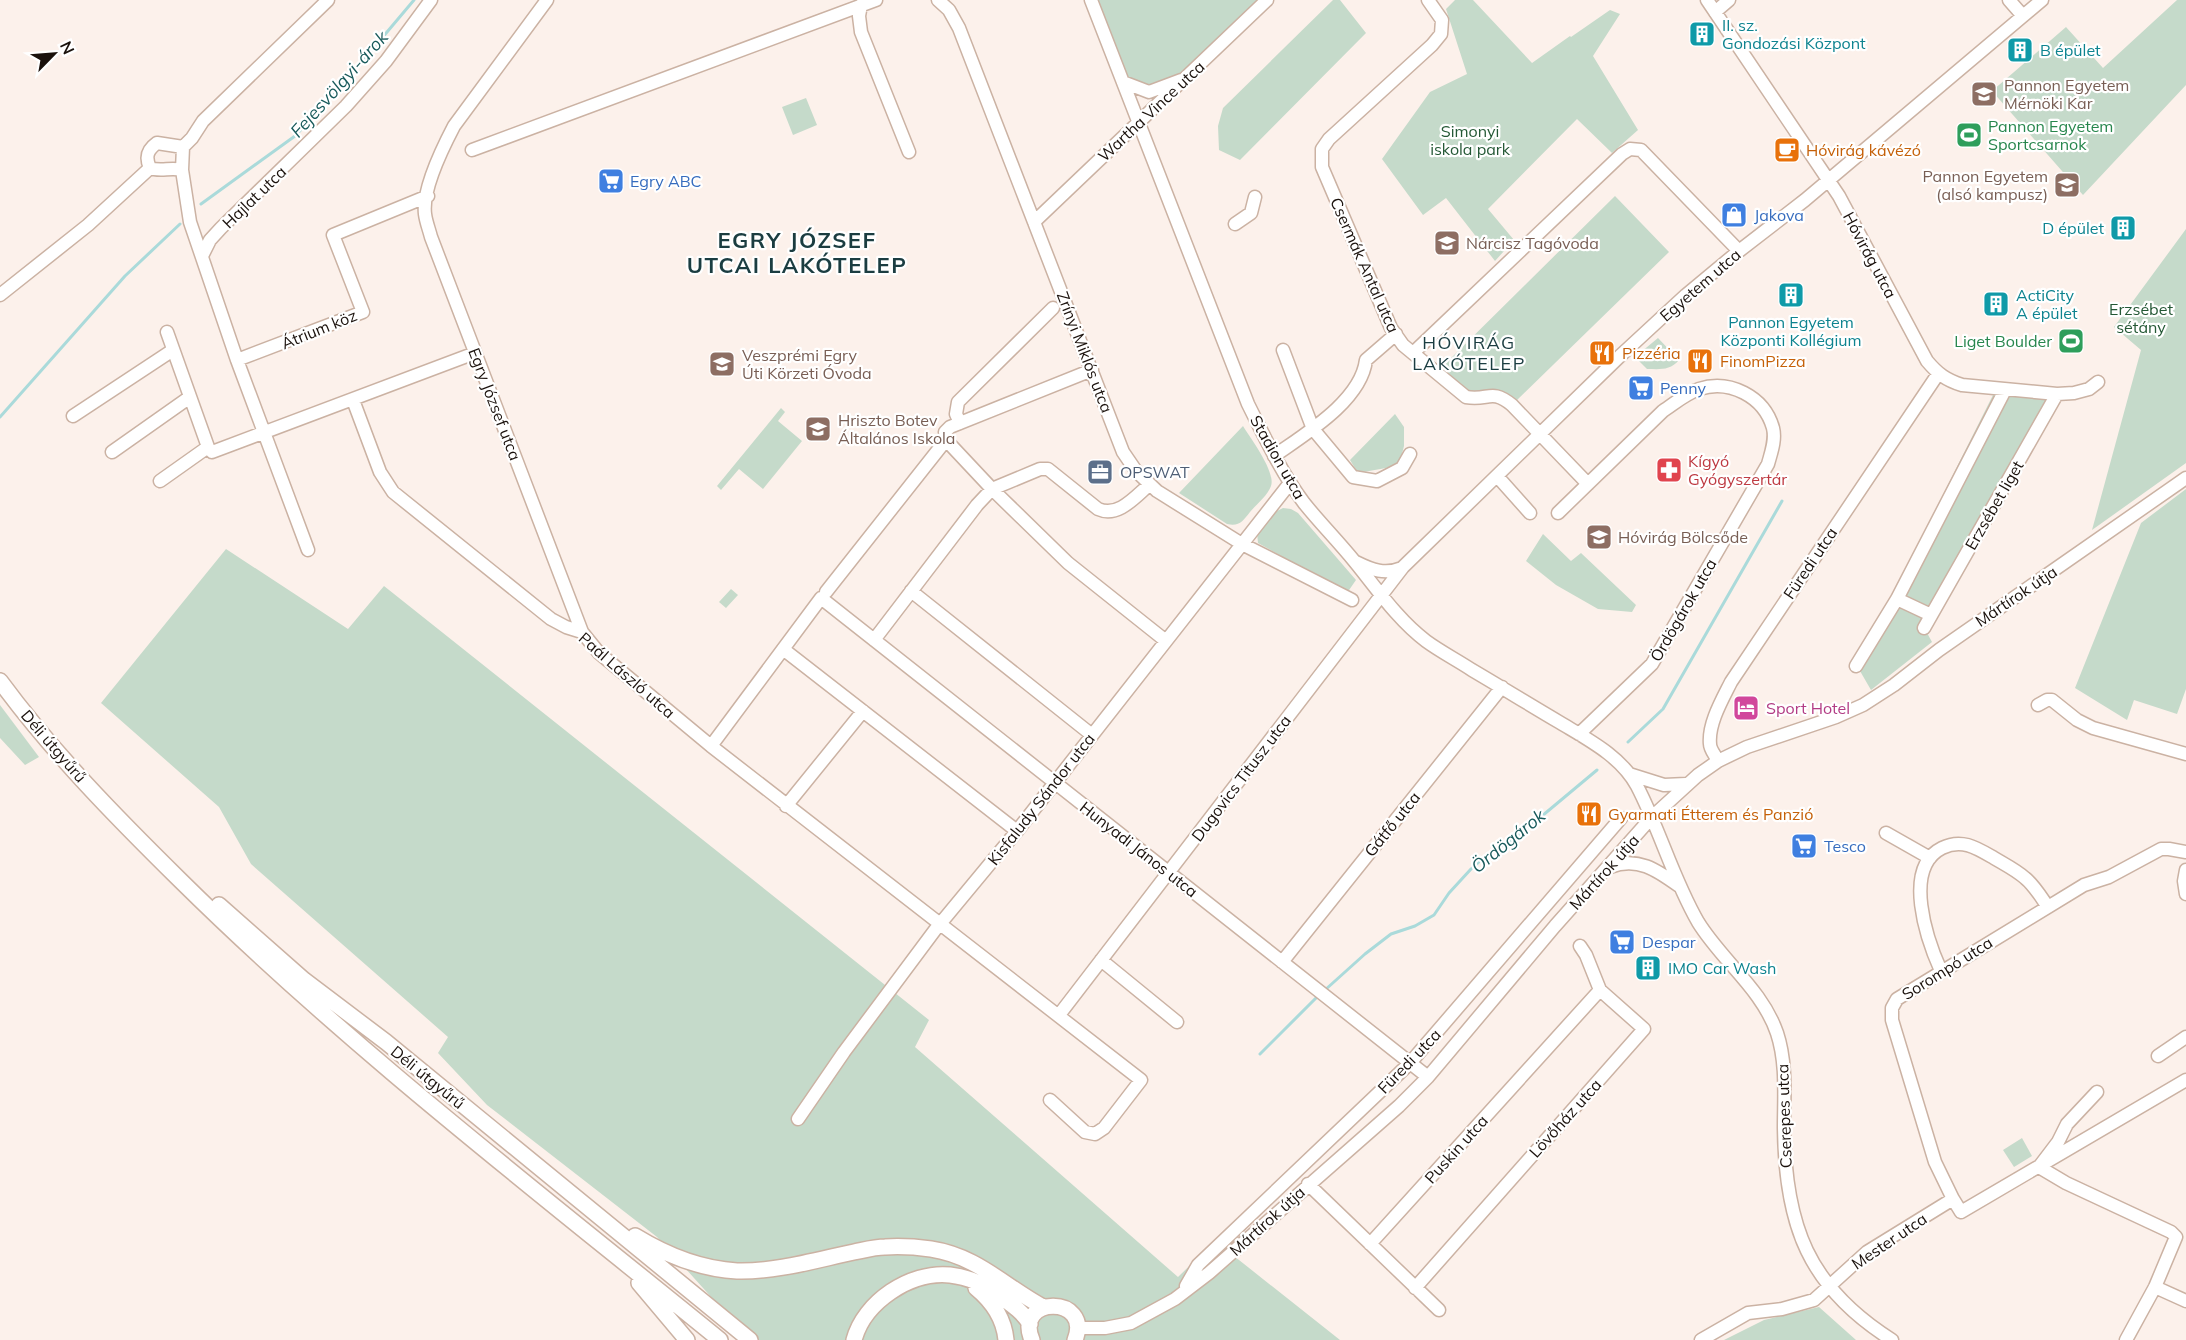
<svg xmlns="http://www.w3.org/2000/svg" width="2186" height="1340" viewBox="0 0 2186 1340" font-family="Mulish,sans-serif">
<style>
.green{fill:#c5daca}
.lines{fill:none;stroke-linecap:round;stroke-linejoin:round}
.stream{stroke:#aadada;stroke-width:3}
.minor-casing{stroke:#cbb2a3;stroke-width:15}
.major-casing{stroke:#cbb2a3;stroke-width:18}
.minor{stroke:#fff;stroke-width:12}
.major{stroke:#fff;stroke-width:15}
.labels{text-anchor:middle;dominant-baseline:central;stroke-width:4.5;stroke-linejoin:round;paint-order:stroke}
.culture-label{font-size:16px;fill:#0d838f;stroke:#fff;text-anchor:start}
.education-label{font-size:16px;fill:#785e54;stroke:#fff;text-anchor:start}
.street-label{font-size:16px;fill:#1a110c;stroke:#fff}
.leisure-label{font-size:16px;fill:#27864d;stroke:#fff;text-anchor:start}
.park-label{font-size:16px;fill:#245835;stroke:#fff}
.food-label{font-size:16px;fill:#c56008;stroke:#fff;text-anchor:start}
.shop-label{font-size:16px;fill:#366cbe;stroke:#fff;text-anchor:start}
.health-label{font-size:16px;fill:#be3a42;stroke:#fff;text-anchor:start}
.service-label{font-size:16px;fill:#4e5e75;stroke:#fff;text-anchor:start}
.hotel-label{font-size:16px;fill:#b23c85;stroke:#fff;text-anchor:start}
.water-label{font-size:18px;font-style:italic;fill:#185a5b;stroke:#fff}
.neighbourhood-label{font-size:18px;letter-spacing:1.5px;fill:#1b3d41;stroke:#fff}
.district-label{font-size:22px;font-weight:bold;letter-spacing:1.5px;fill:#1b3d41;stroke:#fff}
</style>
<rect width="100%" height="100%" fill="#fcf1eb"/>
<!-- green -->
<path class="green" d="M1091,0H1267L1186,78L1149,92L1123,82Z
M1333,0H1340L1366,33L1240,160L1219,150L1218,126L1223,108Z
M1455,0H1473L1532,63L1570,36L1571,37L1610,10L1620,14L1593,56L1638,130L1612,153L1577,119L1488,209L1514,240L1495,261L1446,198L1423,215L1382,159L1430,92L1467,74L1446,9Z
M2177,0H2186V85L2083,195L1992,91L2066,27L2103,68Z
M806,98L817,125L793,135L782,107Z
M1615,196L1669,252L1515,402C1488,380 1490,400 1470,393C1460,390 1449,376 1440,369Z
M2186,229V463L2092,530L2141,350L2114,327Z
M1658,338L1679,360C1670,371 1659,369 1647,369L1635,357Z
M1993,395L2058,399L1926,631L1932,642L1871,690L1860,671L1876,628Z
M781,408L785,412L778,421L802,441L763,489L739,469L721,490L717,486Z
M1395,414L1404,427V446L1400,462L1386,468L1358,473L1350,460Z
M1243,426C1251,439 1276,472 1271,486C1268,495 1256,505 1250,512C1243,521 1239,527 1227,524L1179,493Z
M2186,489V689L2177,714L2134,700L2127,720L2075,688L2141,523Z
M1283,508L1291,509L1298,513L1356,580L1347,593L1258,543L1257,533L1277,511Z
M1543,534L1571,561L1581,553L1636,605L1632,612L1598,609L1556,585L1526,561Z
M226,549L348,629L384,586L929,1020L915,1047L1178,1277L1215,1241L1340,1340H756L731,1319L657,1237L487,1105L438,1053L448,1037L251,864L219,807L101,703Z
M731,589L738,595L726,608L719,602Z
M0,705L39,757L25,765L0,738Z
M2022,1138L2032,1156L2014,1167L2003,1150Z
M1819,1307L1856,1340H1724L1764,1320Z"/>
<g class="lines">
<!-- stream -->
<path class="stream" d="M201,204L295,136L339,89L414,0
M0,417L125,276L180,224
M1628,742L1663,709L1782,501
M1325,990L1365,954L1391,934L1415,926L1434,915L1449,893L1471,869L1488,854L1518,836L1597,770
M1260,1054L1318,996"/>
<defs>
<path id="minor" d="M547,0L454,126C443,147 422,190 425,214C426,222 429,229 431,237L582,632L599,653L711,746L1141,1080L1104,1128L1095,1134L1085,1132L1050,1100
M938,0L949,10L959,28L1123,452L1136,471L1157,491L1242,544L1352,600
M1091,0L1248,404C1265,438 1281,472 1304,503C1320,523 1338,541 1355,562C1377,589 1398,620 1426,641C1441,652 1457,660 1472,670C1501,687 1530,705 1559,722C1587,739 1621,756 1637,786C1660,830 1673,879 1698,922C1722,961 1762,989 1777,1033C1787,1063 1784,1097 1784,1128C1785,1225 1808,1287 1892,1340
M1428,0L1442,20L1441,34L1432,45L1329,139L1322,149V167L1391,328L1403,345L1466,397C1489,401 1491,388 1512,405L1588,484
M1707,0L1839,196L1927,361C1938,374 1946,380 1962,385L2057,394L2074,393L2089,389L2098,382
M2009,0L2023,16
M861,5L859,16L861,32L909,152
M1715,12L1729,0
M1123,82L1149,92L1181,80
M472,150L876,0
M150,168C145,157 147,150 157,143L183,147
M1034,222L1267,0
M1235,224L1251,213L1255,197
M202,256L210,240L221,228L346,106L386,61L431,0
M0,295L88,225L150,168C160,172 171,167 182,170
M167,332L208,447L212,452L475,353
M1283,350L1313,429L1353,477L1377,481L1402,468L1410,454
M1413,353L1622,154L1630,149L1641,150L1739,251
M237,360L363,312L333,235L428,196
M353,400L380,472L393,492L551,619L566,627L582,632
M73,416L173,350
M960,423L956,414L958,402L1053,308
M946,440L992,489L1068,563L1166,641
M112,452L190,397
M1274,456C1305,434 1361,401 1366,360L1396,334
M1497,476L1530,513
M160,481L208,447
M1558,513L1663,411C1675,403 1685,394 1699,389C1729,379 1764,396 1773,428C1776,440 1771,453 1768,464L1652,664L1579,734
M308,550L237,360L190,222L182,170L183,147L192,138L203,121L328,0
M1356,562C1372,570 1385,575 1402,568
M911,591L1092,735
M826,592L946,440L945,432L950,427L1092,370
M1897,599L1931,615
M1924,628L2057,394
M874,640L977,505L992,489L1040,469H1048L1098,509C1118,518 1135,497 1149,485
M783,649L1017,831
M1856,666L1897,599L2005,390
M2038,705L2047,700H2052L2077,720L2093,728L2186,754
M711,746L821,598L1428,1077
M1718,761C1716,756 1710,750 1710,744C1708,724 1722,700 1731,682L1938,374
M1629,774L1664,785L1686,784
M786,806L863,711
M1886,833L1930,858
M1610,867C1637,856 1657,870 1679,886
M2186,870L2184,881L2186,894
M1101,960L1177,1022
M1282,962L1502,687
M1941,971C1927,940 1902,868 1942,848C1962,838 1977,848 1994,858C2004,864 2016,870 2025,878C2034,885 2041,897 2048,907
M1059,1015L1403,567L1620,356L1686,295L1739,251L1805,200L2042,0
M2158,1056L2186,1037
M2097,1092L2067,1124L2058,1142L2039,1167L2066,1183L2171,1232L2176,1237L2155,1287L2126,1340
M798,1119L844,1052L935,930L1017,831L1290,483
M1308,1184L1439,1310
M1953,1199L1935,1162L1892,1020V1008L1897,999L2084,885L2109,877L2161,849H2169L2186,852
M1370,1244L1600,990
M1186,1286L1198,1265L1410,1063L1621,818
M2155,1287L2186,1301
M1415,1288L1644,1029L1600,990L1586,955L1580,946
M1077,1328H1105L1131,1323L1175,1299L1209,1273L1399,1106L1428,1077L1555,926L1652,817L1698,775L1718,761L1747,747L1836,717L1863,705L1894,685L1939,650L2186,478
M1701,1340L1748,1313L1782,1309L1814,1300L1867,1252L1953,1199L1961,1212L2186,1080"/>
<path id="major" d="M0,681C53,753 117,818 181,881C349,1047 537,1191 720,1340
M219,905L304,980L386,1042L750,1340
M635,1236C666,1255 700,1269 737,1271C776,1272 816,1260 854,1252C864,1250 875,1247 885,1247C900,1246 916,1247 931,1249C977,1256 1004,1286 1043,1307
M639,1283L687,1340
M976,1288C993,1302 1004,1318 1006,1340
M854,1340C864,1302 910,1271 950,1275C968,1277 986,1285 1000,1296C1011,1304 1023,1312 1030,1324
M1032,1340C1013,1295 1093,1295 1075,1340"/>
</defs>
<!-- minor casing -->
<use href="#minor" class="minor-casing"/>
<!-- major casing -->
<use href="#major" class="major-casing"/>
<!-- minor -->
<use href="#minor" class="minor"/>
<!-- major -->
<use href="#major" class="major"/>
</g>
<!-- icons -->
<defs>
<symbol id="building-square" viewBox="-11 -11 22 22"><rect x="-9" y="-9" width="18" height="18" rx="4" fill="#0f9aa8" stroke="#fff"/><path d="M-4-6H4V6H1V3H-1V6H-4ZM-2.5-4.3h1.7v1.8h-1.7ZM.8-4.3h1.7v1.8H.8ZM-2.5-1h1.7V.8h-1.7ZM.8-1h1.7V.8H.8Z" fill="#fff"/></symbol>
<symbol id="university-square" viewBox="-11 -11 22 22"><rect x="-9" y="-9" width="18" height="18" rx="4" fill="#8d6e63" stroke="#fff"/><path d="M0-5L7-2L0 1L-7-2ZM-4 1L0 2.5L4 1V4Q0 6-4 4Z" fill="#fff"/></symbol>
<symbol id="stadium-square" viewBox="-11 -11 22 22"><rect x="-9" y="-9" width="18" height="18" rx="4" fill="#2e9e5b" stroke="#fff"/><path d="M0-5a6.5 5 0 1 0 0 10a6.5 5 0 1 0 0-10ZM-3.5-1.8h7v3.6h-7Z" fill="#fff"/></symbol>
<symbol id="cafe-square" viewBox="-11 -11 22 22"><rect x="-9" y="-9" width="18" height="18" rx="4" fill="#e8710a" stroke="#fff"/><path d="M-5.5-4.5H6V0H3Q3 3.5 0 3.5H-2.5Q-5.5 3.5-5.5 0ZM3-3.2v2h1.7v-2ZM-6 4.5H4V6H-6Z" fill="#fff"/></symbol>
<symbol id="supermarket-square" viewBox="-11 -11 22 22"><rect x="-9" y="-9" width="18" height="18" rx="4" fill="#3f7fe0" stroke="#fff"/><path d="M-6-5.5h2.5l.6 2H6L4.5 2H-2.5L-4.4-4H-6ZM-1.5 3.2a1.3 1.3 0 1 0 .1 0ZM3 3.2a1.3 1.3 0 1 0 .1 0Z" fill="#fff"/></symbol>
<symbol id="shop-square" viewBox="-11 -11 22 22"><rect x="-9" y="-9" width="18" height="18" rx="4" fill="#3f7fe0" stroke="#fff"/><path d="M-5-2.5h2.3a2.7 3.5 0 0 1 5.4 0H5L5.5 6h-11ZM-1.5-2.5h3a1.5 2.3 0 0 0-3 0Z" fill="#fff"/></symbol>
<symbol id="school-square" viewBox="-11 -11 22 22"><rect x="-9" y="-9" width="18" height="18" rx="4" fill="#8d6e63" stroke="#fff"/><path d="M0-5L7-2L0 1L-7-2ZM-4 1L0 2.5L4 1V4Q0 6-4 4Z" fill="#fff"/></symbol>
<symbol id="restaurant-square" viewBox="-11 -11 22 22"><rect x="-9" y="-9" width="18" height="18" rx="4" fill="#e8710a" stroke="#fff"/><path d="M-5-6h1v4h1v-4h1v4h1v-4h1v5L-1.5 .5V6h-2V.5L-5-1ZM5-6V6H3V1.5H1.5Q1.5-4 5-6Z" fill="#fff"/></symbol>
<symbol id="pharmacy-square" viewBox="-11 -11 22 22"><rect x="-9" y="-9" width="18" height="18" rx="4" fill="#e0444e" stroke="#fff"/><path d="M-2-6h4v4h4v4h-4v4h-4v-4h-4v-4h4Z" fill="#fff"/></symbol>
<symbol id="office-square" viewBox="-11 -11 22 22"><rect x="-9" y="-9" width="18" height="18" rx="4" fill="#5c6f8a" stroke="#fff"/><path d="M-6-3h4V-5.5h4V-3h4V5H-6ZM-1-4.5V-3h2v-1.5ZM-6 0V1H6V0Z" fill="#fff"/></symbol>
<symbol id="hotel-square" viewBox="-11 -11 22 22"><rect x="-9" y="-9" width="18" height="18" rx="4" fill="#d1479c" stroke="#fff"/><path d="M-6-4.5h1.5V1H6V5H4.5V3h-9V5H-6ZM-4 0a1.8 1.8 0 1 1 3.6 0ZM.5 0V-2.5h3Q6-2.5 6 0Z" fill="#fff"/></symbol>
</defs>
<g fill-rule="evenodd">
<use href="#building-square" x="1687" y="19" width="30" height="30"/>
<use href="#building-square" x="2005" y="35" width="30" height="30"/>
<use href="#university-square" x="1969" y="79" width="30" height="30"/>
<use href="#stadium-square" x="1954" y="120" width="30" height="30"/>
<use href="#cafe-square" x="1772" y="135" width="30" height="30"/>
<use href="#supermarket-square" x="596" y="166" width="30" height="30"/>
<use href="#university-square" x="2052" y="170" width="30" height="30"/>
<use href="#shop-square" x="1719" y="200" width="30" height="30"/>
<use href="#building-square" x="2108" y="213" width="30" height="30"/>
<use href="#school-square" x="1432" y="228" width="30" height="30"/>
<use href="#building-square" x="1776" y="280" width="30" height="30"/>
<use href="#building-square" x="1981" y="289" width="30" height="30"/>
<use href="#stadium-square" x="2056" y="326" width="30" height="30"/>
<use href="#restaurant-square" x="1587" y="338" width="30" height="30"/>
<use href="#restaurant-square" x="1685" y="346" width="30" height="30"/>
<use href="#school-square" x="707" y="349" width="30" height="30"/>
<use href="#supermarket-square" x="1626" y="373" width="30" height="30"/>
<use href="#school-square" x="803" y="414" width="30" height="30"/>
<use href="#pharmacy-square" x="1654" y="455" width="30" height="30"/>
<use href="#office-square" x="1085" y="457" width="30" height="30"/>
<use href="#school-square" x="1584" y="522" width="30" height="30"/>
<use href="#hotel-square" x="1731" y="693" width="30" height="30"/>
<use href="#restaurant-square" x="1574" y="799" width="30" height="30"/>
<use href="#supermarket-square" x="1789" y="831" width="30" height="30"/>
<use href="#supermarket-square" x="1607" y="927" width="30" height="30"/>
<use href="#building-square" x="1633" y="953" width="30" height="30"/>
</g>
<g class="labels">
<!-- culture labels -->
<g class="culture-label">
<text x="1722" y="25">II. sz.<tspan x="1722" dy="18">Gondozási Központ</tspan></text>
<text x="2040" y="50">B épület</text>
<text x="2104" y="228" text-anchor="end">D épület</text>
<text x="2016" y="295">ActiCity<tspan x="2016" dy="18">A épület</tspan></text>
<text x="1791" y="322" text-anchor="middle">Pannon Egyetem<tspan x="1791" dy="18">Központi Kollégium</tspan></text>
<text x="1668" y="968">IMO Car Wash</text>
</g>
<!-- education labels -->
<g class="education-label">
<text x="2004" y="85">Pannon Egyetem<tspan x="2004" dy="18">Mérnöki Kar</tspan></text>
<text x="2048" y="176" text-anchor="end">Pannon Egyetem<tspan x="2048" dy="18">(alsó kampusz)</tspan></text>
<text x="1466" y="243">Nárcisz Tagóvoda</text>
<text x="742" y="355">Veszprémi Egry<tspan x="742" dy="18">Úti Körzeti Óvoda</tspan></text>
<text x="838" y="420">Hriszto Botev<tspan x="838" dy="18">Általános Iskola</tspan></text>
<text x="1618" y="537">Hóvirág Bölcsőde</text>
</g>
<!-- street labels -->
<g class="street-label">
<text transform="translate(1151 111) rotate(-43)">Wartha Vince utca</text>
<text transform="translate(254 197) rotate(-44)">Hajlat utca</text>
<text transform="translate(1870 255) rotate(62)">Hóvirág utca</text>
<text transform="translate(1365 265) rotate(66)">Csermák Antal utca</text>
<text transform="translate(1700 285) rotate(-41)">Egyetem utca</text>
<text transform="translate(319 329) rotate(-22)">Átrium köz</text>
<text transform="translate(1085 352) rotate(69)">Zrínyi Miklós utca</text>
<text transform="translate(495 404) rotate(69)">Egry József utca</text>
<text transform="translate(1278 457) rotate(60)">Stadion utca</text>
<text transform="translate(1994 505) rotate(-60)">Erzsébet liget</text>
<text transform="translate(1810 563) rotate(-56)">Füredi utca</text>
<text transform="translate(2016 596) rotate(-34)">Mártírok útja</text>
<text transform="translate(1683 610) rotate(-60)">Ördögárok utca</text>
<text transform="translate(627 675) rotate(41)">Paál László utca</text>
<text transform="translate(54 746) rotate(49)">Déli útgyűrű</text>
<text transform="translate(1241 778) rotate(-53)">Dugovics Titusz utca</text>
<text transform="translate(1041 799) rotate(-52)">Kisfaludy Sándor utca</text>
<text transform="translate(1392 824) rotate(-51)">Gátfő utca</text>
<text transform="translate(1139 849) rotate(38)">Hunyadi János utca</text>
<text transform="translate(1604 872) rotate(-48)">Mártírok útja</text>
<text transform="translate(1947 968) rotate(-32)">Sorompó utca</text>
<text transform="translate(1409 1061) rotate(-46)">Füredi utca</text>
<text transform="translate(428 1077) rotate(39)">Déli útgyűrű</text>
<text transform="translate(1784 1116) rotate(-92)">Cserepes utca</text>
<text transform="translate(1565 1118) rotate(-48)">Lövőház utca</text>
<text transform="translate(1456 1149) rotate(-48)">Puskin utca</text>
<text transform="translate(1267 1221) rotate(-42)">Mártírok útja</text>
<text transform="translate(1889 1241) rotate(-34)">Mester utca</text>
</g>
<!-- leisure labels -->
<g class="leisure-label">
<text x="1988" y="126">Pannon Egyetem<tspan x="1988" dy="18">Sportcsarnok</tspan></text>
<text x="2052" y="341" text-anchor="end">Liget Boulder</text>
</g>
<!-- park labels -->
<g class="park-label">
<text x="1470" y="131">Simonyi<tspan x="1470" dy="18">iskola park</tspan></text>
<text x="2141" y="309">Erzsébet<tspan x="2141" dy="18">sétány</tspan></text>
</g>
<!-- food labels -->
<g class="food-label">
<text x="1806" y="150">Hóvirág kávézó</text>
<text x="1622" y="353">Pizzéria</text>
<text x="1720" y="361">FinomPizza</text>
<text x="1608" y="814">Gyarmati Étterem és Panzió</text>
</g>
<!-- shop labels -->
<g class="shop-label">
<text x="630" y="181">Egry ABC</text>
<text x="1754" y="215">Jakova</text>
<text x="1660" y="388">Penny</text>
<text x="1824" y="846">Tesco</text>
<text x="1642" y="942">Despar</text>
</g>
<!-- health labels -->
<g class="health-label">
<text x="1688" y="461">Kígyó<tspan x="1688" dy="18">Gyógyszertár</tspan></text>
</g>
<!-- service labels -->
<g class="service-label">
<text x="1120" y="472">OPSWAT</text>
</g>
<!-- hotel labels -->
<g class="hotel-label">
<text x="1766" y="708">Sport Hotel</text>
</g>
<!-- water labels -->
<g class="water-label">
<text transform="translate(339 84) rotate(-48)">Fejesvölgyi-árok</text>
<text transform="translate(1508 841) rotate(-39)">Ördögárok</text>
</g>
<!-- neighbourhood labels -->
<g class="neighbourhood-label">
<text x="1469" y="342">HÓVIRÁG<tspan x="1469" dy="21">LAKÓTELEP</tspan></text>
</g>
<!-- district labels -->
<g class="district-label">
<text x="797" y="240">EGRY JÓZSEF<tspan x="797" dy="25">UTCAI LAKÓTELEP</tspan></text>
</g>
</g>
<!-- north arrow -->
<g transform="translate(54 54) rotate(65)" stroke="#ffffff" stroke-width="4.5" paint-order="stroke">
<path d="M0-4.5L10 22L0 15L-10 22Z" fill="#1a110c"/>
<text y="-9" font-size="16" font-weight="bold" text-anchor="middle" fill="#1a110c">N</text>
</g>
</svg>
